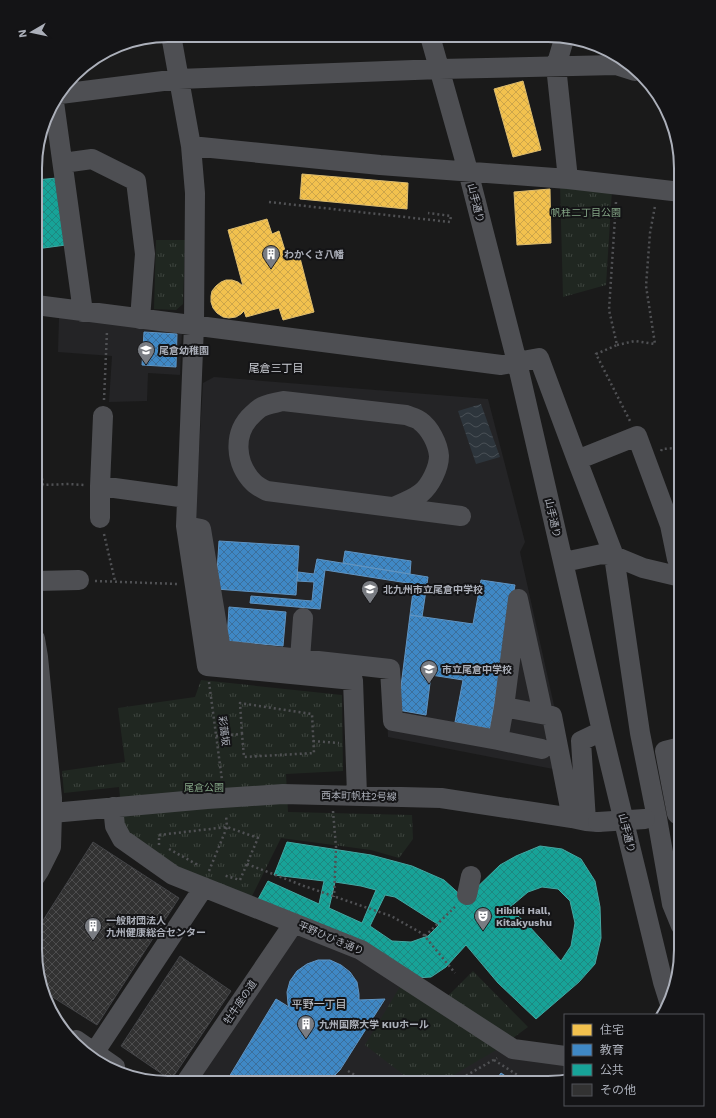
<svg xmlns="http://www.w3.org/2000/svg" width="716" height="1118" viewBox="0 0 716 1118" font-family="'Work Sans','Noto Sans JP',sans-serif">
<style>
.built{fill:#242426}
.grass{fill:url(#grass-tufts)}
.water{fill:url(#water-waves)}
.homes{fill:url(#homes-cross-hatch);stroke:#ddbc6e}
.schools{fill:url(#schools-cross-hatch);stroke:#6094c2}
.public{fill:url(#public-cross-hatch);stroke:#44a7a2;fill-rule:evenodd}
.building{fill:url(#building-cross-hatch);stroke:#424346}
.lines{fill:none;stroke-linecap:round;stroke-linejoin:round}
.path{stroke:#505154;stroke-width:2.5;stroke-dasharray:2 3;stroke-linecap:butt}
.minor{stroke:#4e4f53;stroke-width:20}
.minor-bridge{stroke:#4e4f53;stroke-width:20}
.labels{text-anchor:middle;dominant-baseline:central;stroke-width:4;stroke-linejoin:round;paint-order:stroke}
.street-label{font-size:10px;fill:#acb0ba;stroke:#141416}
.park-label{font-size:10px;fill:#84a586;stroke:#141416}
.poi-label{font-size:10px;font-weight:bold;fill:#acb0ba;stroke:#141416;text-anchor:start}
.neighbourhood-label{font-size:11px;fill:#cdd0d7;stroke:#141416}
.rim{fill:none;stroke:#acb0ba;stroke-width:2}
</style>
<defs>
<pattern id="grass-tufts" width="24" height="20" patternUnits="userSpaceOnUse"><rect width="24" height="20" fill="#202721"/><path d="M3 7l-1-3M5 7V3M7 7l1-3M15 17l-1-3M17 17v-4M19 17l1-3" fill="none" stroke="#3e443f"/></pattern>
<pattern id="water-waves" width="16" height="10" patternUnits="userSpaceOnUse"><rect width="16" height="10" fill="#2d353c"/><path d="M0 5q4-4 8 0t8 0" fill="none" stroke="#495056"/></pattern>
<pattern id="homes-cross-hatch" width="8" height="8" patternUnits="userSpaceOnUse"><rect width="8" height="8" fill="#f2c14e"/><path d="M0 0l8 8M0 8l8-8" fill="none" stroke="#cca54a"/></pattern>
<pattern id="schools-cross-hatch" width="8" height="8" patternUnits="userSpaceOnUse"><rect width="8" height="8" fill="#3f88c5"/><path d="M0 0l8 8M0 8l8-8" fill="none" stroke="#3c6f9b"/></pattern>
<pattern id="public-cross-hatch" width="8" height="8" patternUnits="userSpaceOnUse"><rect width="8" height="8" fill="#17a398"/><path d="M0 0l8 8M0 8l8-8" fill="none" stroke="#1e8880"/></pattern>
<pattern id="building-cross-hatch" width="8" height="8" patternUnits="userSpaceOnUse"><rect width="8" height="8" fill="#323232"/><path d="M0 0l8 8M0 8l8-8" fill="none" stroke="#4d4d4e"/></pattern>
</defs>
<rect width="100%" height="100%" fill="#1a1a1a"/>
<!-- built -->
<path class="built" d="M59,317L182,331L180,375L148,373L147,401L109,402L112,356L58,352Z
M214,377L488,399L525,542L520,552L573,791L553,769L388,737L385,676L219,656L195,518L203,383Z
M294,923L513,1049L565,1056V1080L548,1083L186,1082Z"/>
<!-- grass -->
<path class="grass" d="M560,183L612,190L606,285L563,297Z
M156,240H185L183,304L176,310L154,309Z
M201,680L342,695L343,771L286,774L288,812L412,815L413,839L399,858L371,850L281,838L251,898L178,869L139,842L123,826L119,787L64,793L62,771L125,762L118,708L195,697Z
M473,971L528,1027L498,1049L440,1083H414L365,1045L401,985L437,1007Z"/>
<!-- water -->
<path class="water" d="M481,404L500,457L476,464L458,411Z"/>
<!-- homes -->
<path class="homes" d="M523,81L541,150L513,157L494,89Z
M302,174L408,183L407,209L300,199Z
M550,189L551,243L517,245L514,192Z
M267,219L272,234L279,231L287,257L299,254L314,312L283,320L279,308L246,317L244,311L241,314L236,317L229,318L223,317L217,313L213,308L211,302V296L212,291L216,286L221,282L226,280H232L238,282L243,286L228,230Z"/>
<!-- schools -->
<path class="schools" d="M144,332L177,334L176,367L142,365Z
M219,541L299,546L296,595L216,589Z
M345,551L411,561L410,574L343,563Z
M317,559L428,577L422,617L410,615L414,584L325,570L320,609L250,603L251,596L312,601L314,582L297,581L298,572L314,574Z
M481,580L515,585L490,729L455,722L463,680L431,675L426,715L398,710L410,615L473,624Z
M229,607L286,612L283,646L227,641Z
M318,960H330L341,965L350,972L357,982L359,994V1000L385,999L340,1070L328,1082H226L276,999L289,1007L288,1004L287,992L290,981L297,971L307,964Z
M501,1073L516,1083H494Z"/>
<!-- public -->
<path class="public" d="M57,178L66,245L36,249V180Z
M287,842L371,855L412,866L444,880L465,899L500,865L516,856L540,846L562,849L581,859L595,881L600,907L601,938L595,964L579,982L536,1019L498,983L466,945L446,967L431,977L416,978L257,901L268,881L319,904L324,881L274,875ZM335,882L361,886L376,890L362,923L329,908ZM542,887L558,889L570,901L575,923L571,946L561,961L528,925L509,908L528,892ZM385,895L395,897L439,925L428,936L411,942L392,941L370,926Z"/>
<!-- building -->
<path class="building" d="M93,842L179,898L97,1025L43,991L35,950V933Z
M180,956L231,991L171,1080L121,1046Z"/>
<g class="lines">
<!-- path -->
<path class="path" d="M269,202L450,222L451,216L428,213
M616,202L609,310L617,345L596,354L630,421
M617,345L635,341L655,344L646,286L650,233L655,206
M104,400L107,331
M36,439L43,485L69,484L84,485
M661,451L662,449L676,448L681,444
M104,534L115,581
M95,581L178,584
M209,682L222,780
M216,736L242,734L244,757L314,753L312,714L240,703L242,734
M313,741L339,743
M333,811L336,847L334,897
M159,845V835L227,827L258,838L240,880L223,875
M169,849L198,865
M247,864L304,886L391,916L423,934L455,973
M209,871L227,827L226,815
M425,936L455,907
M494,1060L530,1083
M348,1071L367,1082
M353,1082L358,1077
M453,1083L497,1058"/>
<!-- minor -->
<path class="minor" d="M171,35L191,146L195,193L194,325L186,526L207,666L353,680L357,795
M430,36L468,171L517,362L602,731L663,982L669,1001
M565,36L556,66L568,179
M60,94L179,79L440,69L616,65L635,71
M54,102L83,312
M191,146L380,165L568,179L681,192
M63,163L92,159L136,181L145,254L140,319
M36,305L501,365L539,358L577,460L614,556L640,733L657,818L672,904L681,926
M103,416L100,486L187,498
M577,460L637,436L670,525L677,559
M393,507C403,503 412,500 421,493C430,486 439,468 439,456C438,444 430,428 420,421C417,418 411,417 406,415L283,401C276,403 266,404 260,408C257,410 255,412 253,414C232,433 235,464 254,483C257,486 263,489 267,491L461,516
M100,518V486
M186,526L201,529L221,650L390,669L393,721L498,740
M564,562L602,554L614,556L643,568L681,577
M36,581L79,580
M300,659L303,618
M504,707L518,599L543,714
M542,749L498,740L504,707L552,716L572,818
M113,807L115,826L122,839L173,875L361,950L513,1049L565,1056
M677,814L665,751L681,747
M35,816L52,813L207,799L283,794L441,798L572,818L586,821L598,822
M586,821L581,741L602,731
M35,877L39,871L51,847L52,813V798L44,718L38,657L35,639
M467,895L471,876
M76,1040L115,1067
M94,1053L204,887
M186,1082L294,923"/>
<!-- minor-bridge -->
<path class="minor-bridge" d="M598,822L645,819"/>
</g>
<!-- icons -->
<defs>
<symbol id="building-pin" viewBox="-11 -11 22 30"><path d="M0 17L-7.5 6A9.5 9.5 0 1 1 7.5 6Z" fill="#797c82" stroke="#141416"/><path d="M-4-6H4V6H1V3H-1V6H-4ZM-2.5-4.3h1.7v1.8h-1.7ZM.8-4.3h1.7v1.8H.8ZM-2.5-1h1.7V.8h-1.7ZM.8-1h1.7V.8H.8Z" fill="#fff"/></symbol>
<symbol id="school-pin" viewBox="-11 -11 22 30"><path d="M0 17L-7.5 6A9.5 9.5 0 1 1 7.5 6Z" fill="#797c82" stroke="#141416"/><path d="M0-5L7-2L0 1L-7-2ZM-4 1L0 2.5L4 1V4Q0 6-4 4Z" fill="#fff"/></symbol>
<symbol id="theatre-pin" viewBox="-11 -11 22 30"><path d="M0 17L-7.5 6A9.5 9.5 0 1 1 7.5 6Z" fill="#797c82" stroke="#141416"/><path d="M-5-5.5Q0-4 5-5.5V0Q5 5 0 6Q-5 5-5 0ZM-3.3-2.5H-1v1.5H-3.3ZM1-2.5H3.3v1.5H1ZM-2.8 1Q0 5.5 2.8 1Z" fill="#fff"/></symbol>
</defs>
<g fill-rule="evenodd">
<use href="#building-pin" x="261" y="244" width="20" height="27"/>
<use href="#school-pin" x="136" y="340" width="20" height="27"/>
<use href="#school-pin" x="360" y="579" width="20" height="27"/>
<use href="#school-pin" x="419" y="659" width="20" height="27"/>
<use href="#theatre-pin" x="473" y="906" width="20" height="27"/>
<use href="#building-pin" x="83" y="916" width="20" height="27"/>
<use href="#building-pin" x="296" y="1014" width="20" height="27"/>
</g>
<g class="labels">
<!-- street labels -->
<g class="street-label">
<text transform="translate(476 203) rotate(76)">山手通り</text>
<text transform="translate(553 518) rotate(77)">山手通り</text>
<text transform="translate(224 731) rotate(83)">彩藹坂</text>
<text transform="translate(359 796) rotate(1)">西本町帆柱2号線</text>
<text transform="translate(627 833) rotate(76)">山手通り</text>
<text transform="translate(331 938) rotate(23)">平野ひびき通り</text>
<text transform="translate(240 1002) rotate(-56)">牡牛座の道</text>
</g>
<!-- park labels -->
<g class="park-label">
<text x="586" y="212">帆柱二丁目公園</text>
<text x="204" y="787">尾倉公園</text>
</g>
<!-- poi labels -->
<g class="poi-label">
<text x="284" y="254">わかくさ八幡</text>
<text x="159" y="350">尾倉幼稚園</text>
<text x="383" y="589">北九州市立尾倉中学校</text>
<text x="442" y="669">市立尾倉中学校</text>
<text x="496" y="910">Hibiki Hall,<tspan x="496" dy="12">Kitakyushu</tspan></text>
<text x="106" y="920">一般財団法人<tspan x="106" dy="12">九州健康総合センター</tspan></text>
<text x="319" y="1024">九州国際大学 KIUホール</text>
</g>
<!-- neighbourhood labels -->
<g class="neighbourhood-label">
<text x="276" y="368">尾倉三丁目</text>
<text x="319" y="1004">平野一丁目</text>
</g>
</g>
<!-- crop -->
<path d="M0 0H716V1118H0ZM168 42H548A126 126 0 0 1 674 168V950A126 126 0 0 1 548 1076H168A126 126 0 0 1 42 950V168A126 126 0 0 1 168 42Z" fill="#141416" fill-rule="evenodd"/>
<path class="rim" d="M168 42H548A126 126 0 0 1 674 168V950A126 126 0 0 1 548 1076H168A126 126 0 0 1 42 950V168A126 126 0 0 1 168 42Z"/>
<!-- legend -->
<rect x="564" y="1014" width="140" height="92" fill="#141416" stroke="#515258"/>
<rect x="572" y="1024" width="20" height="12" fill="#f2c14e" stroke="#515258"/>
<text x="600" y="1034" font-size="12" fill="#acb0ba">住宅</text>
<rect x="572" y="1044" width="20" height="12" fill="#3f88c5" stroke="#515258"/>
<text x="600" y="1054" font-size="12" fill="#acb0ba">教育</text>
<rect x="572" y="1064" width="20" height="12" fill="#17a398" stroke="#515258"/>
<text x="600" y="1074" font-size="12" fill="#acb0ba">公共</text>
<rect x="572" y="1084" width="20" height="12" fill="#323232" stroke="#515258"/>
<text x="600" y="1094" font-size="12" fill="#acb0ba">その他</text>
<!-- north arrow -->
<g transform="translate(32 32) rotate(261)" stroke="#141416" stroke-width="3" paint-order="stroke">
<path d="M0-3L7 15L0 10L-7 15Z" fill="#acb0ba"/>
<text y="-6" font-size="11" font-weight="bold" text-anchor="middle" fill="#acb0ba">N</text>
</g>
</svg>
